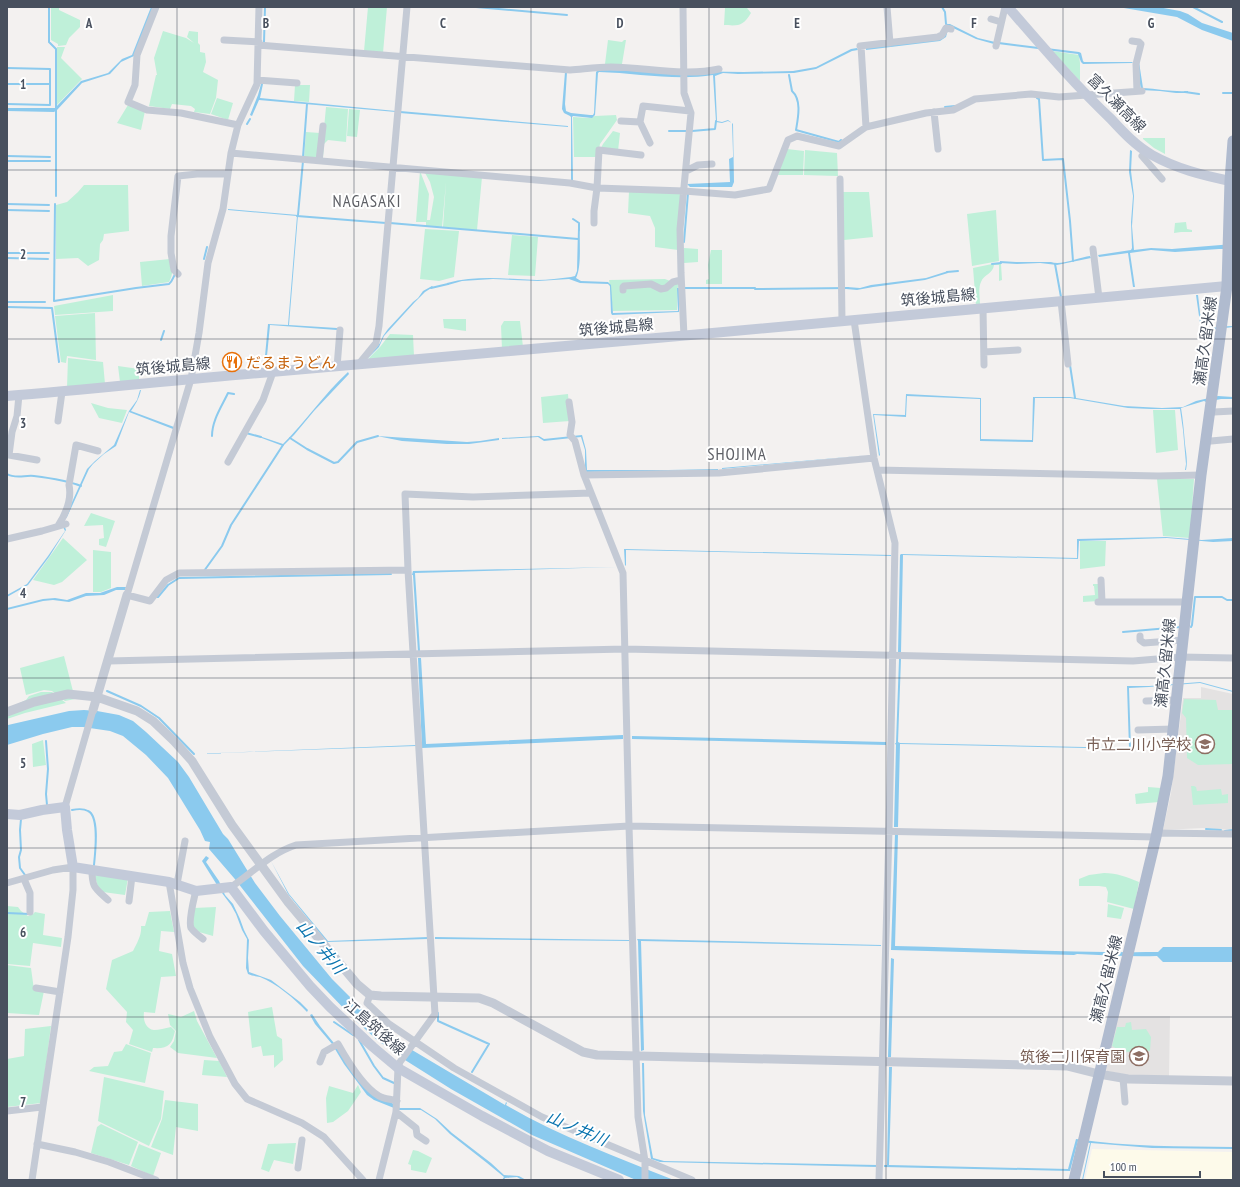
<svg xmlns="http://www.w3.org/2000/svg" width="1240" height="1187" viewBox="0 0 1240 1187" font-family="'PT Sans Narrow','Noto Sans JP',sans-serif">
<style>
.commercial{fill:#fdfaea}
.education{fill:#e4e2e2}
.green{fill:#bff0d9}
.water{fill:#8bcaee}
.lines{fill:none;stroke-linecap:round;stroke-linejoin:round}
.stream{stroke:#8bcaee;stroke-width:2}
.minor{stroke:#c4cad5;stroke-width:7}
.tertiary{stroke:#c4cad5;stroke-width:9}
.secondary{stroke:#c3cad9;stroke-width:10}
.primary{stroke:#b0bbcf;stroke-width:11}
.grid{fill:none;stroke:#48505e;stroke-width:1;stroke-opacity:0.55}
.labels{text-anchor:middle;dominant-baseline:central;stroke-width:4;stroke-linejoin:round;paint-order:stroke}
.street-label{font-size:15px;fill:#48505e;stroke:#fff}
.food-label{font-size:15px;fill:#c56008;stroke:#fff;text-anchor:start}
.education-label{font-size:15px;fill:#785e54;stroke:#fff;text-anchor:end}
.water-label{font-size:16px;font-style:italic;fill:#0a74af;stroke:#fff}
.quarter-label{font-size:17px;letter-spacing:1px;fill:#5d5f65;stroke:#fff}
.grid-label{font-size:13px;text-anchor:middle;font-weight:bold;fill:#48505e;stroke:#fff;stroke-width:4;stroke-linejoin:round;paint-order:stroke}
</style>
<rect width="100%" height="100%" fill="#f3f1f0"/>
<!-- commercial -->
<path class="commercial" d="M1092,1149L1233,1152V1180H1085Z"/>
<!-- education -->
<path class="education" d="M1201,687L1233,694V830L1203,828L1163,830L1171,793L1183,698H1201Z
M1118,1016H1170L1169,1076H1133L1107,1071L1105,1068Z"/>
<!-- green -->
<path class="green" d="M51,7H59V10L80,20V27L69,38L66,45L58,46V44L51,40Z
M368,7H387L383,53L364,51Z
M726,7L747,8L751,13C743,26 739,26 724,25L725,8Z
M163,31L186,38L194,43L187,37L189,31L198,32V43L200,45V52L205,53L206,62L203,72L218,80L216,98L210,114L194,112L195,109L191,106L172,104L170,109L149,106L156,75H157L154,58Z
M608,40L622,42L624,40H626L622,64H605Z
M57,47H65L61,58L82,79L57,105Z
M1052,51L1079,55L1080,63V81Z
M295,85H310L309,102L294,101Z
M217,98L233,103L228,120L211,114Z
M128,105L145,111L141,130L117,123Z
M326,107L348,109L346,142L328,140L324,144L323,158L321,160Z
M349,109L360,110L357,137L347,136Z
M616,115L617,120L600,144L597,157H574L573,117L588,118L595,116Z
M613,131L620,133L618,151L601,148L603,144Z
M306,132L320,133L318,159L304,158Z
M1143,138H1165V154L1154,148L1143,139Z
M787,149L804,151L803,175H778Z
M805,150L837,153L838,176L804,175Z
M420,171L429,194L427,220H430L434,197L430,182L424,171L482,177L477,230L443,227L446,182L442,227L426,226V222H416Z
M84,185H128L129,231L104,234L103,240L100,244L99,260L88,266L78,258L56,259V205L67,202L78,192Z
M629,191L681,193L678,250L655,247V228L650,216L628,213Z
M841,192H869L873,237L844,240Z
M996,210L999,261L972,266L967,214Z
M1186,222L1187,229L1192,230V232H1181L1174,233L1175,223Z
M425,229L459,231L454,277L439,281L420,279Z
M512,235L538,237L535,276L508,275Z
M684,248L698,249V262L684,263Z
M711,250H722V284H706V280L709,279L708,265Z
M170,259C172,269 174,273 169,282L142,286L140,262Z
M992,264H1001L1002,280L999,281V265H994C993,274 984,274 981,282C978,288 980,298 980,304L976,305L973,268Z
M665,279L678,284L677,310L613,311L609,280Z
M113,295V311L55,315L54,306Z
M95,313L96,360L67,356L66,363L61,362L55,316Z
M443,319H466V331L444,328Z
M504,321H520L523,347L502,349L501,326Z
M390,334L413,335L414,356L366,361L380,347Z
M68,358L103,362L105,384L67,388Z
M118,366L139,369V381L120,382Z
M568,394L570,421L543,423L541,397Z
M91,403L108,408L127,410L122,423L99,418Z
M1153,410H1175L1178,450L1156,453Z
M1157,479H1194L1190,538L1163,536Z
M91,513L115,521L106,547L99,545V539L104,538L103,525L84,526Z
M63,538L87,560L62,582L54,585L33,580Z
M1080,541H1106L1105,566L1080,569Z
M93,550L111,552V588L101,592H93Z
M1093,584H1100L1099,601L1083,602V596L1095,595L1094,586H1093Z
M64,656L75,699L65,701L52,691L44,690L26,695L20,668Z
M41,692H52L66,703L25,713L7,719V709L26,700L29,696Z
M1184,699L1216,700L1218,710H1233V764L1198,765L1187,758L1186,718L1182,713Z
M43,740L46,765L33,767L32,744Z
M1191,786H1194L1196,787L1197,791L1221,789L1222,795L1228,794V803L1193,805Z
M1148,787L1161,788L1159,802L1136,804L1135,794L1148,792Z
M94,873L128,878L125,895L103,892L98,887Z
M1104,873C1117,873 1127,877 1139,882L1134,909L1107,902L1108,892L1106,887L1099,886H1079V879L1089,875Z
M1108,904L1124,908L1121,919L1107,917Z
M7,906L18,907L21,911L28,916L33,914L35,912L45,914L43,935L62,938L61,947L33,943L30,966L7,964Z
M216,907L213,936L199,932L193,926L194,908Z
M170,911L174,932L161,931L159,951L172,954L176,976L161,977L155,1013L144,1012C143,1019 145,1029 154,1030C159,1030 165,1028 171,1027L175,1031C172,1045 168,1049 153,1048L152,1052L129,1044L133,1030L126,1022L127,1012L106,989L112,960L133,951C137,943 142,935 141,926H145L149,912Z
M7,965L31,968L34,990L44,991L39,1015L7,1013Z
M272,1007L277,1036L282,1039L283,1060L274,1068V1055L263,1056L261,1046L252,1048L248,1012Z
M194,1011L197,1021L217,1058L178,1053L170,1047L174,1041L176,1031L170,1025L168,1014L181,1017Z
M1131,1022L1132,1030L1146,1029L1151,1037L1150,1051L1122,1052L1112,1046L1117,1027H1125L1126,1023Z
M51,1026L41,1103L7,1107V1059L24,1056L25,1029Z
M126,1044L151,1053L145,1083L89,1071L94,1067L108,1066L114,1052L122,1051Z
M204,1060L219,1061L227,1077L202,1075Z
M104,1077L164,1091L161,1119L149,1146L98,1121Z
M358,1085L361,1092L348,1111L333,1122L327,1123L326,1098L329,1086L353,1093Z
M165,1100L198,1104V1131L176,1127L173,1155L151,1147L162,1119Z
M101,1124L138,1142L129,1165L91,1153L97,1127Z
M296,1143L293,1164L274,1160L269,1172L261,1169L268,1144Z
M139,1144L161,1153L153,1176L131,1166Z
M413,1150L418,1151L432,1158L426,1173L411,1170V1165L408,1164Z"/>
<!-- water -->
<path class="water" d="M151,7H153L134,56L121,62L110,74L82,83L57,110L54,112L7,111V108H55L81,81L88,79L108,73L122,59L132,55Z
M1118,7H1158L1180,11L1188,14L1202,23L1233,33V41L1202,30L1177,17Z
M946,24H950L978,38L995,42L994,44L976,39L949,26L946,37L940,41L866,50V48L945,34Z
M999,42L1079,52L1081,53L1083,61L1084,62H1133L1132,63L1083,64L1081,62L1078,54L998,44Z
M857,48L858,50L852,51L816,69L794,73L738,74L723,73L715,76L717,121L722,122L728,120L732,123L733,124L734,182L732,187H690L687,184L730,182L729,159L733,157V153L732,123L728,121L722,123L716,122L713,75C676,81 636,73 599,72L598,73L595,115L592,118L573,116L572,117L573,180H571V117L570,116L564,113L562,109L565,72H567L565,104L566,111L571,113L590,115H593L594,113L596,72L597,71L599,70L744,72L793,71L816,67L851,49Z
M1139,62L1143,88C1158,89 1173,92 1188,91V93H1176L1160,91L1141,90L1137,65Z
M261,84H263L260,98L396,111V112L259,100L252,116L250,115L258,95Z
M400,111L568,126V127L400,113Z
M1130,150L1132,151L1131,171L1134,196L1132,226L1134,250L1151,248L1172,249L1233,244V249H1219L1175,252L1151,250L1130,253L1135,287H1133L1128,253L1099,257L1098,255L1131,250L1132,248L1131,222L1133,196L1129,172Z
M228,209L298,215L289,325L337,328V330L270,325L267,356H265L268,324L288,325L297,216L228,210Z
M578,228H580C579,242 582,266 576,278L581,281L608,282L611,285L613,313L678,311L677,288H679V312L612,315L611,313L610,286L608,284L580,283L569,279L538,281L493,279L462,281L448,285L447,283C477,275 507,279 537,280C548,280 560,278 571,277L575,276L577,271Z
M1090,256L1091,258L1057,265L1040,263L1017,264L1000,263V261L1016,262H1051C1061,266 1080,257 1090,256Z
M948,271V273L925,280L873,287L857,290L846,289L847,287L860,288L871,285L926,278Z
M432,286L433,287L425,292L415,302L384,336L379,347L366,360L380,343L383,336L388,329L413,302L418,298L423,291Z
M685,287H756L755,289H685Z
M1196,295H1198L1202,329C1213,328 1223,326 1233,326V327L1202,331L1201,330Z
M348,372L349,374L314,411L294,435L283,446L259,437V436L283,444C306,421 324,394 348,372Z
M140,390H141C139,399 135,405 131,411L174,427L173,429L129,412L116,446L104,454L93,464L89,469L67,517L63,522L87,469L95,461L114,445L129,411L137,400Z
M906,394L981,398V439L1032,440L1033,397H1070L1124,406L1162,408L1183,407L1196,401L1218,396L1233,397V399H1221L1206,402L1204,401L1181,408C1183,420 1184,432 1185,444C1186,453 1188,461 1186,470H1185L1186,464L1183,430L1180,409H1151L1128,408L1070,398H1035L1033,442L980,441V399H979L907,396L906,417L874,415L880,455L879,456L873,414L905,415Z
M582,435L586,450L587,470H668L718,469V470L587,472L585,471V450L581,437L544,441L538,437L502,439V438L539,436L544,439Z
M377,436L467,442L480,441L499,438V440L469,444H447L402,441Z
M870,455L722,469V468Z
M63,527H65L66,530L49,557L28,585L7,597V595L27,584L48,556L65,531Z
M1166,537L1202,540L1233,538V541L1213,542L1167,538L1079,541L1078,559L903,555L901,652L898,653L900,555L901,554L1077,558V539Z
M624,549L891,555V556L626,550V565L625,566Z
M617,567L415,573L420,651L418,652L413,575H412L413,571Z
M117,587H126L125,590H116L104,595L86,596L69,602L53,600L43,601L7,610V608L43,599L55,598L67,600L86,593H100Z
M418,658H421L426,744L623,735V739L422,748Z
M899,659H901L898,742L900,743L1129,748L1127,686H1149L1200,682L1233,691V692L1200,683L1149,687L1129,688L1131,749L900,744L898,827H894L896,745L895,743H896Z
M84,710L97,711L119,715L133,721L146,732L178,762L189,777L223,834L228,839L255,883L280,916L332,979L372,1019L407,1047L505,1105L506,1102L507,1103L506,1105C559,1136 617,1157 674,1180H636L532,1135L451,1089L405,1060L377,1040L353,1018L303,966L234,878L209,849L210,842L205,841L200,830L168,778L146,755L123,736L110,731L83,727H72L43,734L7,745V726L8,725L69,711Z
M632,736L886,742V745L632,739Z
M416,745V746L194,754Z
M895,834H898L895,946C983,948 1070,953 1158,952L1163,947H1233V962H1163L1157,956C1131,957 1104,955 1077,954L1074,955L891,950Z
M206,856L209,858L206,862L219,881L225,895L233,904L240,919L244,930L249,940L248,958L249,972L271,980L300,1002L308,1010L307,1012C295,999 276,983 260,977C256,976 252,976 248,974L246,968L247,939L242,930L236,914L231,905L222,893L202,861Z
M271,861L289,894L328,941L428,937V939L327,942L288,894Z
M435,937L629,940V941L435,939Z
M637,939L881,945V946L641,941L644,1050L641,1051L638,941Z
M891,958L894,959L891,1057H888Z
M312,1014L320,1026L338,1048L363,1085L400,1108H420L437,1119L452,1133L491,1163L504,1175L519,1176L526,1180H522L517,1177L505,1178L504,1180H502L504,1177L487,1163L450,1134L435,1119L421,1110H399L374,1100L367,1095L344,1064L332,1044L315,1024L310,1015Z
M642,1063H644L645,1115L653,1158L664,1161L877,1165V1167L660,1162L651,1159L643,1111Z
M889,1067H892L889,1165L1068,1169L1076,1139C1127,1147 1181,1146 1233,1147V1149L1152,1148L1091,1143L1083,1180H1082L1090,1143L1078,1141L1070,1171L884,1167V1165H887Z"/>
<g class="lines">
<!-- stream -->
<path class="stream" d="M49,7V42L56,49V109
M476,7L567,15
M942,7L945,12L946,24L947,25
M1193,7L1222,22
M264,42L265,7
M7,68L50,69V105L7,104
M789,75L792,91C802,100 798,118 796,130L839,142L841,140
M7,84H50
M1185,92L1199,94
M1223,93H1233
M1037,98L1039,99L1043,160L1063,159L1070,221L1073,261
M945,107L955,106
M247,124L250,119
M669,131H687
M692,131L715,129L716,121
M7,156L50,157
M303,157L307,104
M7,161H50
M56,196V109
M7,204L49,205
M55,204L54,301L136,288L169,284C173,281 173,276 176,273
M7,210L49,211
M298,215L303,161
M297,216L386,223
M573,219L579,223V230
M390,223L578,239
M684,242L688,193
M7,253H49
M7,258L48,259
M204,259L207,247
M992,264L1001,263
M1055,264L1061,297
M947,272L958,271
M431,288L448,284
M755,289L848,288
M7,302H45
M7,307L52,308L59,362
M161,340L164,331
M1070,365L1075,398
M265,370L266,355
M246,433L261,437
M212,436C212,420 222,406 228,393L234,394
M290,438L307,449L334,463L338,462L357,442L378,436
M7,474C15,479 25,475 34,476C50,478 66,480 81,486
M204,571L222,546L231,525L283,445
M156,597H158L168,585L179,578L391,574
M1191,627L1192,625L1195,597H1222L1227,600H1233
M1123,632L1180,627
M107,691L141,706L159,718L194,754
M46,741L48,769L46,794L47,805
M72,810C77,809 83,808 88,811C100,816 95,854 94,865
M21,819L20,830L21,850L19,857L20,868L25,875
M1206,829L1221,830
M1225,831L1233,830
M7,913L30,914
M438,1013V1021L489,1044L472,1072
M334,1022L353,1035
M359,1040L374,1066L383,1078L394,1083"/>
<!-- minor -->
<path class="minor" d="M156,7L137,55L135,85L128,102L147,110L181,113L238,125
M259,7L257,84L238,125L231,153L223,209L208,263L199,333L191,379L127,595L150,601L166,580L179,573L408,570
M683,7L684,93L691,113L680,229L681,273L684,336
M887,7L890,43
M991,19L1001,22
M224,40L259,42
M1132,41L1139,42L1141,44L1136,64L1137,91
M258,45L570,70C584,69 597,67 611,67C646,67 683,77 719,69
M860,46L938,37L942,35L946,28L951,29
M861,46L866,127
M996,46L1005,7
M257,80L297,83
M934,112L938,149
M621,121L640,122
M650,143L640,122L643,106L690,111
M231,153L570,183L597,188L684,191L735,195L769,189L788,140L797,136L839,146L866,127L926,113L953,110L975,99L1031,94L1059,97L1142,91
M1142,156L1162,179
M319,161L323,126
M686,171L698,165L712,164
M840,179L842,321
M594,223V211L597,188L599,150L641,155
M1093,249L1099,298
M178,274L174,270L171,253V236L178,176L197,174H228
M623,290V287L624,286L651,284L661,289L666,288L673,282L681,280
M1061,301L1068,364
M983,308L984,365
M854,320L874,458L895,543L889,831L879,1180
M984,352L1018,350
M358,365L376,343L379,326L407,7
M337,367L340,330
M19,395L17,416L12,432L9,455L37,460
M569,402L572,422L570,435L575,441L584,475L623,573L629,826L638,1117L645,1161V1180
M1210,411L1214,412L1233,411
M58,421L62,392
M1207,440L1211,441L1233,439
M228,462L263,400L273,372
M877,470L1158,476L1201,475
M584,475L719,473L874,458
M58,526C65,515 72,499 69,485L76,445L98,451
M7,539L42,531L66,524
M1101,580L1102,602
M1098,602H1187
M1140,636V640L1144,643L1183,640
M108,661L625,649L1133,661L1181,657L1233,658
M1146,701L1176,700
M1138,730L1173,729
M65,807L93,710
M1157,833L1233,834
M92,870C92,888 95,888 108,900
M24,879L30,893V912
M169,882L183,963L190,988L210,1037L235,1084L247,1099L302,1123L324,1137L363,1180
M7,883L53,870L73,867V890L68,937L32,1180
M177,884L185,841
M231,887C252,873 271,853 296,845L629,826L1156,837
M196,890C194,899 188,921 191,928C194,932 199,936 203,939
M129,901L132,876
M36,988L60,992
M370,995L367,1003L389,1024L454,1068L542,1117L692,1180
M320,1062L324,1052L338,1044C347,1060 363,1087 379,1096C384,1099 391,1099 397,1101
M1123,1078L1125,1102
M7,1111L42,1107
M396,1112L416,1128L417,1135L426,1141
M37,1144L75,1152L109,1162L156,1180
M298,1168L302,1140
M379,1180L396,1112L398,1068L400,1062L435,1014L408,570L405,494L473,497L591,493"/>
<!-- tertiary -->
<path class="tertiary" d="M93,710L127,595
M7,712L34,702L68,694L97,697L137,711L153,721L174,741L192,761L232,825L288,902L357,984L370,995L381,996L479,998L493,1003L583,1052L597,1055L1067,1066L1099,1074L1128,1079L1233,1081"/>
<!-- secondary -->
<path class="secondary" d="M1008,7C1041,45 1074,84 1111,119C1123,132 1136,146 1152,155C1177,169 1202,175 1230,181
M7,396C95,389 183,379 271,372C590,345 908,315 1227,286
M7,814L20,815L42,810L65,807L67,830L73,867L169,882L196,891L231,887L264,931L310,986L330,1007L373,1047L398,1068L482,1116L548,1151L619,1180"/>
<!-- primary -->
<path class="primary" d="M1074,1180L1156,837L1168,776L1201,475L1227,286L1230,181L1233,141"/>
</g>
<!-- grid -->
<path class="grid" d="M177,7V1180M354,7V1180M531,7V1180M709,7V1180M886,7V1180M1063,7V1180M7,170H1233M7,339H1233M7,509H1233M7,678H1233M7,848H1233M7,1017H1233"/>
<!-- icons -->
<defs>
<symbol id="restaurant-ring" viewBox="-11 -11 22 22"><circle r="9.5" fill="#fff" stroke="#e8710a" stroke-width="1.5"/><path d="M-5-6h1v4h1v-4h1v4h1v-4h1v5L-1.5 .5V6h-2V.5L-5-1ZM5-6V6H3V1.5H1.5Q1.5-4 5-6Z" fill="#e8710a"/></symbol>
<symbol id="school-ring" viewBox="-11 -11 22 22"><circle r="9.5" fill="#fff" stroke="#8d6e63" stroke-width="1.5"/><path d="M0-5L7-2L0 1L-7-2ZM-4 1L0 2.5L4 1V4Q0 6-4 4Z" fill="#8d6e63"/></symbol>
</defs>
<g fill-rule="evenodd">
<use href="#restaurant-ring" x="221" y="351" width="22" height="22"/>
<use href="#school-ring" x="1194" y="733" width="22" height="22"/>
<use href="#school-ring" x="1128" y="1045" width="22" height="22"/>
</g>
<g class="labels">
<!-- street labels -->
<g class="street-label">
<text transform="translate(1117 103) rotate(45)">富久瀬高線</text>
<text transform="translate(938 297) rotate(-5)">筑後城島線</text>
<text transform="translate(616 327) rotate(-5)">筑後城島線</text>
<text transform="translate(1205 341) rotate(-82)">瀬高久留米線</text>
<text transform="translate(173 366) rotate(-5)">筑後城島線</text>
<text transform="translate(1165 663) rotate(-84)">瀬高久留米線</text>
<text transform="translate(1106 979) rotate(-76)">瀬高久留米線</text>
<text transform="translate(375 1027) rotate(41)">江島筑後線</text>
</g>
<!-- food labels -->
<g class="food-label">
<text x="246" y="362">だるまうどん</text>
</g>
<!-- education labels -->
<g class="education-label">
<text x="1191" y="744">市立二川小学校</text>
<text x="1125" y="1056">筑後二川保育園</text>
</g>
<!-- water labels -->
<g class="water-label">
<text transform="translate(321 947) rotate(50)">山ノ井川</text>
<text transform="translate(577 1128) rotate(23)">山ノ井川</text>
</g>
<!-- quarter labels -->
<g class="quarter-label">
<text x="367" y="201">NAGASAKI</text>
<text x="737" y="454">SHOJIMA</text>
</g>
</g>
<g class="grid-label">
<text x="89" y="28">A</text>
<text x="266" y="28">B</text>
<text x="443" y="28">C</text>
<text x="620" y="28">D</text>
<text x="797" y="28">E</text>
<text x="974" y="28">F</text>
<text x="1151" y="28">G</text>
<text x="23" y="89">1</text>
<text x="23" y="259">2</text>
<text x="23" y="428">3</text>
<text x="23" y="598">4</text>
<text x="23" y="768">5</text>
<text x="23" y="937">6</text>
<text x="23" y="1107">7</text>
</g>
<!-- border -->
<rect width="1240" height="1187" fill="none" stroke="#48505e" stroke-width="16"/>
<!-- scale -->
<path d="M1104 1171v6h96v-6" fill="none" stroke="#48505e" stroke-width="2"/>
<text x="1110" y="1171" font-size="12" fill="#48505e" stroke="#ffffff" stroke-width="3" paint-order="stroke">100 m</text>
</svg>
